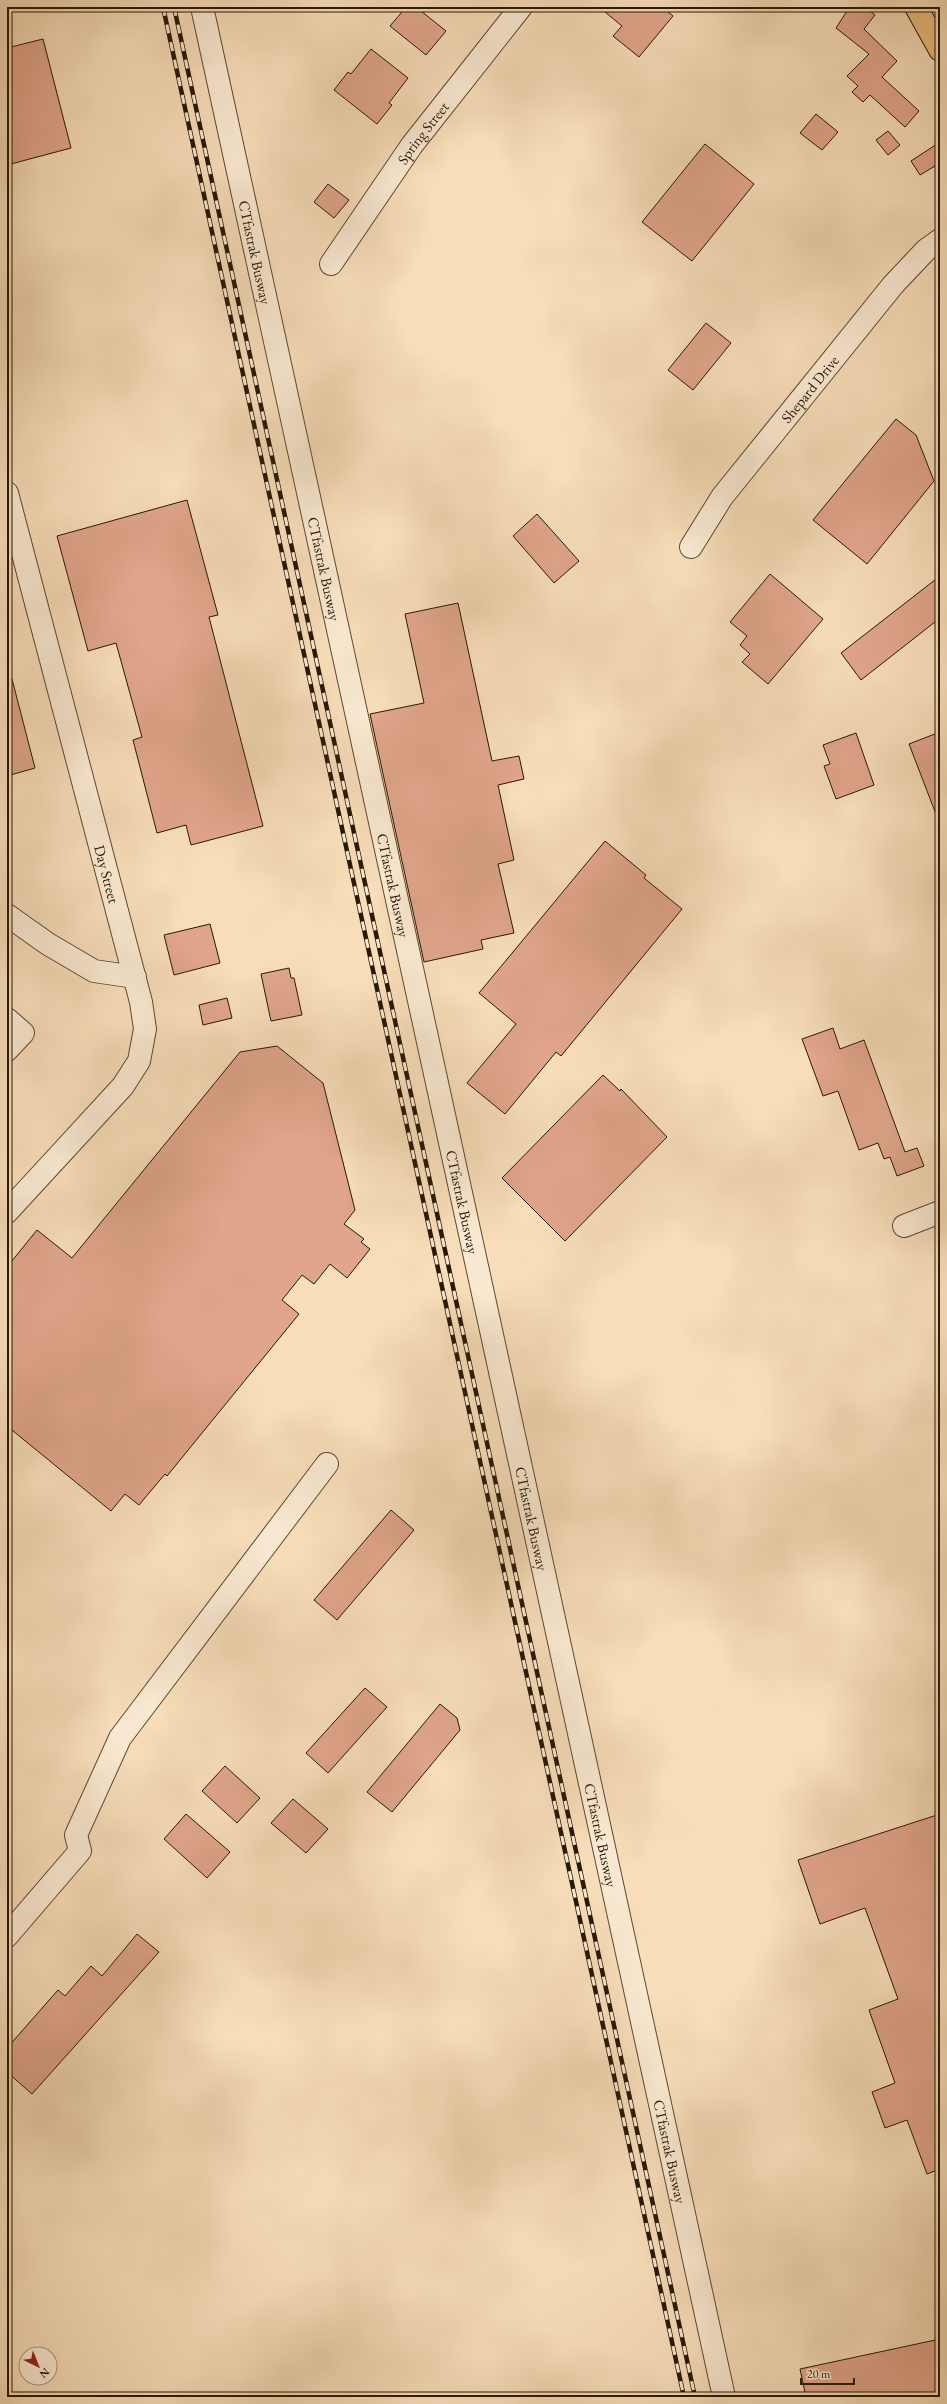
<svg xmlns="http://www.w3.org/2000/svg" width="947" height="2404" viewBox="0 0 947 2404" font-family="'EB Garamond',serif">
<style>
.building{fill:#e0a58b;stroke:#291702}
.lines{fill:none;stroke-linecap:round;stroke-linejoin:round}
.minor-casing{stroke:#5c4830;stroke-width:24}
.major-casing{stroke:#291702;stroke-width:24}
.minor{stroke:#fae9d2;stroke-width:22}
.major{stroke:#ecbe7c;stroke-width:22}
.rail-casing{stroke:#291702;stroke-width:4.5}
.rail{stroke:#fae9d2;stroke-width:3;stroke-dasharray:9;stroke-linecap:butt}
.labels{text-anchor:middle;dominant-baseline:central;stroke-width:3.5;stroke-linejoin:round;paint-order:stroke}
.street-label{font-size:15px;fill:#291702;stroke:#fae9d2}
</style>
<rect width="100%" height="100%" fill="#f7ddb9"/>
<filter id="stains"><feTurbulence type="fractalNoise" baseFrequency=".005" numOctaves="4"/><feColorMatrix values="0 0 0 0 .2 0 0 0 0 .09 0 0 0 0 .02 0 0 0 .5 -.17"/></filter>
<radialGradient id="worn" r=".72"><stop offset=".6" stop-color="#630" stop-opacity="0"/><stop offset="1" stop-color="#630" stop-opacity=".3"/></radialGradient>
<!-- building -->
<path class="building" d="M406,7H416L446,31L426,55L390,26Z
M599,7H662L673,16L639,57L613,36L622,26Z
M865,7L875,15L864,29L897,61L882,77L919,111L905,127L870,95L863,102L852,92L858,86L847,76L869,54L836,28L849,8Z
M43,39L71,148L7,165V48Z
M371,49L408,78L389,103L392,105L377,124L334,90L348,72L351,74Z
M816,114L838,132L822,150L800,133Z
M888,131L900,145L888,155L876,140Z
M940,142V163L920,175L911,161Z
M705,144L754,184L692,261L642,222Z
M328,184L349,200L334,218L314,202Z
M706,323L731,343L693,390L668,370Z
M896,419L916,435L934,481L867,564L813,520Z
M187,500L218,615L209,617L263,826L191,845L186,825L157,833L133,740L142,737L116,643L88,651L57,536Z
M537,514L579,561L554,583L513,536Z
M770,574L823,619L768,684L742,662L750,654L740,645L747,636L730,622Z
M940,576V618L861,680L841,653Z
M458,603L492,761L519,756L524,779L498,785L514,860L498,864L514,933L481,940L483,949L424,962L370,714L424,703L405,614Z
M12,679L35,768L7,776V680Z
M940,732V821L939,822L909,744Z
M856,733L874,785L836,799L824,766L830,764L823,745Z
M605,841L646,875L644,878L682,909L561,1056L556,1052L505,1114L467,1083L516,1024L479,993Z
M210,924L220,963L174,975L164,935Z
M289,968L291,978H294L302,1015L271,1021L261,974Z
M227,998L232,1018L203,1025L199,1005Z
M833,1028L840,1049L864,1040L905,1152L917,1148L924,1166L897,1176L890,1157L884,1159L878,1143L859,1150L838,1091L823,1096L802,1039Z
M277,1046L323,1083L355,1210L344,1224L364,1239L361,1242L370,1249L347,1278L330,1264L314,1284L302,1275L282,1300L299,1314L167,1476L165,1474L139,1505L125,1494L111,1511L7,1426V1267L37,1230L72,1258L240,1052Z
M603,1075L620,1091L621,1089L667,1137L565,1241L502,1178Z
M391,1510L414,1530L337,1620L314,1600Z
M365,1688L387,1707L328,1773L306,1753Z
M440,1704L457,1718L460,1730L392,1812L367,1792Z
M225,1766L260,1798L237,1823L202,1791Z
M293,1799L328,1829L306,1853L271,1823Z
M186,1814L230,1852L207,1878L164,1839Z
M940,1814V2169L927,2174L907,2120L885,2128L872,2092L895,2083L869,2010L898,1999L865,1908L820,1924L798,1860Z
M137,1934L159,1952L32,2094L7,2072V2048L58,1990L65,1996L91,1966L102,1976Z
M940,2339V2397H806L800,2369Z"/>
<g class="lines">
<defs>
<g id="minor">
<path id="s1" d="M202,7L724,2397"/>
<path id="s2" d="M331,264L412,145L521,7"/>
<path id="s3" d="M7,493L141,1002L145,1029L139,1061L123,1086L7,1212"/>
<path id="s4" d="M691,547L722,497L893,285L926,250L940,240"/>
<path d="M7,915L48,944L94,971L135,977"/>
<path d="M7,1019L23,1033L7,1050"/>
<path d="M904,1226L940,1212"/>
<path d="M7,1936L80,1851L76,1835L120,1738L327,1464"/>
</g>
<path id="major" d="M916,7L940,50"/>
</defs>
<!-- minor casing -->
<use href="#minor" class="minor-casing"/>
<!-- major casing -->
<use href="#major" class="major-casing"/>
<!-- minor -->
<use href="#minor" class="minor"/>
<!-- major -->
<use href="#major" class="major"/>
<defs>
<path id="rail" d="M163,7L684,2397
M174,7L695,2397"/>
</defs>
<!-- rail casing -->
<use href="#rail" class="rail-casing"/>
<!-- rail -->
<use href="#rail" class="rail"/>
</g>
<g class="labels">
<!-- street labels -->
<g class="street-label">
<text stroke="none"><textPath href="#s2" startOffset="160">Spring Street</textPath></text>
<text stroke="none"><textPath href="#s1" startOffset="251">CTfastrak Busway</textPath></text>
<text stroke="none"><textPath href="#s4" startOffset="198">Shepard Drive</textPath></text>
<text stroke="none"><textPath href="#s1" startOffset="575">CTfastrak Busway</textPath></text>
<text stroke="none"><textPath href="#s3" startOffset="394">Day Street</textPath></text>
<text stroke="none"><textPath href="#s1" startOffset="899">CTfastrak Busway</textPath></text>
<text stroke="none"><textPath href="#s1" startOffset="1223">CTfastrak Busway</textPath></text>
<text stroke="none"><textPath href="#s1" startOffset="1547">CTfastrak Busway</textPath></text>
<text stroke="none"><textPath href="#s1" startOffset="1871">CTfastrak Busway</textPath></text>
<text stroke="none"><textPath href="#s1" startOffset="2195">CTfastrak Busway</textPath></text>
</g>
</g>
<!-- margin -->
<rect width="947" height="2404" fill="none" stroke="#f7ddb9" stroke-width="24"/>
<rect x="8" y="8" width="931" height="2388" fill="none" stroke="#291702" stroke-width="2"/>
<rect x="12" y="12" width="923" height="2380" fill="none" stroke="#291702"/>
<!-- north arrow -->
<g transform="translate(38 2366) rotate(137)"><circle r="19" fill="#fae9d2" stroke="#a6957f"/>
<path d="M0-3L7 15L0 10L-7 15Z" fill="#8f2418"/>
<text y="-6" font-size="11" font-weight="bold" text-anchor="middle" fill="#291702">N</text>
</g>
<!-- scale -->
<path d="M801 2378v6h53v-6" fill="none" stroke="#291702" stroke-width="2"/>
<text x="807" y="2378" font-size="12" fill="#291702" stroke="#fae9d2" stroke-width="3" paint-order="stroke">20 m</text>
<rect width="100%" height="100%" filter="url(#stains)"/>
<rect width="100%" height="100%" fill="url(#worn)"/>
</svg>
